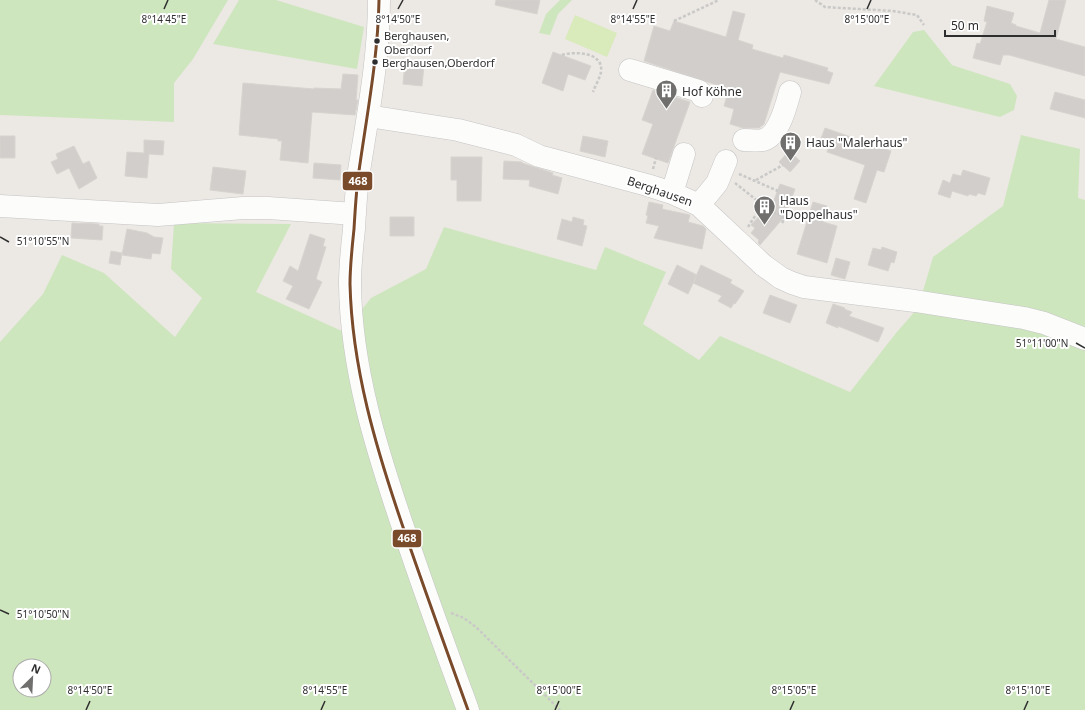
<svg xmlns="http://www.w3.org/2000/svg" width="1085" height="710" viewBox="0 0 1085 710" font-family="'Noto Sans',sans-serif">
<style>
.green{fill:#cee6be;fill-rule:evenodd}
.pitch{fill:#d9eabb}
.building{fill:#d1cecb;stroke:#d7d4d0}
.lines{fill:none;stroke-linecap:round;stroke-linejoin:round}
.minor-casing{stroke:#c5c4c5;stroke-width:23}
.path{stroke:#c9c9c8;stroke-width:2.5;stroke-dasharray:3 2;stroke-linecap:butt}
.minor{stroke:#fcfcfb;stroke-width:22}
.bus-1-casing{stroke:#fff;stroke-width:6}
.bus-1{stroke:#7a4b2a;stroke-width:3}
.ticks{fill:none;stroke:#2e2e2e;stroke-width:1.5}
.bus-dot{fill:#2e2e2e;stroke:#fff;stroke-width:1.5}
.labels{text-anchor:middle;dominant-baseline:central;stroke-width:4;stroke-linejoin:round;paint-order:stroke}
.bus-label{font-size:11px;fill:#2e2e2e;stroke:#fff;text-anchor:start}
.poi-label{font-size:12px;fill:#2e2e2e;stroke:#fff;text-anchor:start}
.street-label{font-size:12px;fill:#2e2e2e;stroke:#fff}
.ticks-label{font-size:10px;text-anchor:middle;fill:#2e2e2e;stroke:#fff;stroke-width:4;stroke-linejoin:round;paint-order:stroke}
.line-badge{stroke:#fff;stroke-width:1.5}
.badge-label{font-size:11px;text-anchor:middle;font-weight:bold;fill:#fff}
</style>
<rect width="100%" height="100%" fill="#ece8e4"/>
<!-- green -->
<path class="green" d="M0,0H228L193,59L174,83V122L0,115Z
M239,0H276L364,27L357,69L213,44Z
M560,0H572L558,14L550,35L539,33L546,14Z
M924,30L952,65L1010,84L1017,96L1014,110L1000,117L874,86L913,32Z
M1021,135L1080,149L1078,198L1085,200V710H0V342L43,294L62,255L104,273L175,337L202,298L171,269L174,223L291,224L256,292L344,332L371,298L426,269L444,227L596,270L605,247L666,272L643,324L699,360L720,336L850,392L896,333L918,308L933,257L1003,206ZM20,666H44V690H20Z"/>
<!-- pitch -->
<path class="pitch" d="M575,15L617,33L607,57L565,39Z"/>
<!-- building -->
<path class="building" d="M496,0H540L537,14L495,5Z
M1049,0H1066L1056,39L1085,47V76L1009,55H1003L1000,65L973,58L977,43L980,44L987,22L984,21L987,6L1014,13L1011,23L1016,25V26L1040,33Z
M733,11L745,14L738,40L753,45L752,49L783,58L784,55L828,68L827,71L833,73L829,84L780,72L764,124L759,128H743L730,124L734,109L724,106L729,89L644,61L654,26L670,31L674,21L726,37Z
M553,52L591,66L585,80L568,74L563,91L542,83Z
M405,63L424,65L422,86L403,84Z
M343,74L358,75L356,100H358L355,115L312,112L308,163L280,160L282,141H278V139L239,135L243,83L314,89V88L341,89Z
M653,90L690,102L668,163L642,154L653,124L642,120Z
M1055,92L1085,100V118L1050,109Z
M825,128L891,151L884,172L877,170L866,203L854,199L865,165L827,152L829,145L820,141Z
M0,136H15V158H0Z
M583,136L608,141L605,157L580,151Z
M144,140L164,141L163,155L149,154L147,178L125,176L127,152L144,153Z
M74,146L83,164L89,161L97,178L79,189L69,168L57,174L51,162L58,159L56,154Z
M789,151L800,161L790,172L779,162Z
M451,157H482L481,201H457V180H451Z
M504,161L522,162V163L553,173L552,175L562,178L558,194L529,186L530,180L503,179Z
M314,163L341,165L340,180L313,178Z
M213,167L246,171L243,194L210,190Z
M963,170L990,178L985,195L978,193L976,196L969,194L968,196L952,191L950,198L938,194L943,180L950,183L953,174L961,176Z
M780,184L795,189L785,216L760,245L758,243L759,240L751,233L755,228L751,225L763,212L768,216Z
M649,202L663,205L662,209L690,215L688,222L703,226L706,229L702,249L654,238L659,226L646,223L648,216L646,215Z
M813,202L827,206L823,222L837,226L827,263L797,254Z
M390,217H414V236H390Z
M573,217L584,220L583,225L587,226L582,246L557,239L562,219L572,222Z
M72,223L99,224V226H103L102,240L71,238Z
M127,229L147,233L154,237L163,238L160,254L152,253L151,259L122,255Z
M310,234L325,239L323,246L326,247L316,279L322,282L309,309L286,299L293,286L283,281L290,266L298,271Z
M882,247L897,252L894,263L891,262L888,271L868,265L873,248L881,250Z
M111,251L122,253L120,265L109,263Z
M836,258L850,262L845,279L831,275Z
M677,265L697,275L688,294L668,284Z
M701,265L732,280L730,283L744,291L735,304L734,303L731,308L718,301L722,296L693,283Z
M770,295L797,305L790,323L763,313Z
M833,304L845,308L844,309L852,312L849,316L884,328L878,342L838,326V328L826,323Z"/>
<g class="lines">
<defs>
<path id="minor" d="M379,0C379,58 368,114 359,171C356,190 355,210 354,229C352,247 350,266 350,284C351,369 377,451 404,530C424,591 446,650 468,710
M630,70L699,91L702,96
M368,116L458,130L516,145L539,156L647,185L672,193L699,205L763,265L781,278L792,283L804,287L915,301L1024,318L1044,323L1085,339
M744,140C750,140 758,141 763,140C779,136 786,106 790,92
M672,193L684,154
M699,205L717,183L726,161
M0,206L158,215L243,208H268L355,214"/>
</defs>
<!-- minor casing -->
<use href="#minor" class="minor-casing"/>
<!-- path -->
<path class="path" d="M815,0L825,7L893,11L917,15L924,25
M674,21L719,0
M562,55C575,51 604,52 601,72C600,78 595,86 593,92
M653,169L656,158
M739,174L778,191
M756,180L783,165
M735,183L759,202L770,214
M768,212L777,213L784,218L782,224
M748,227L755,216L763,207
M451,613L464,618L476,627L560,710"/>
<!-- minor -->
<use href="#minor" class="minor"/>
<defs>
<path id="bus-1" d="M379,0C378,60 366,119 358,178C356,195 355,212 354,229C352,248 350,266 350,284C352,368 376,448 403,527C424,588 446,649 468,710"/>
</defs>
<!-- bus-1 casing -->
<use href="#bus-1" class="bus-1-casing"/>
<!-- bus-1 -->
<use href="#bus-1" class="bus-1"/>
</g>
<!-- ticks -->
<path class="ticks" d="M164,9L168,0M398,9L403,0M633,9L637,0M867,9L871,0M0,237L9,242M1076,343L1085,348M0,610L9,614M86,710L90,701M321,710L325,701M555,710L559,701M790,710L794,701M1024,710L1028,701"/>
<!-- icons -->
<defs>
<symbol id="building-pin" viewBox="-11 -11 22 30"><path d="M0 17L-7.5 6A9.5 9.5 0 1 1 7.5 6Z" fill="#706f6e" stroke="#fff"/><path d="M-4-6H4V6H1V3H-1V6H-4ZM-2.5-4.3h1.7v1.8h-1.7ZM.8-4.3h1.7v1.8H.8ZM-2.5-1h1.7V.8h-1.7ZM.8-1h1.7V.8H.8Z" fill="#fff"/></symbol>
</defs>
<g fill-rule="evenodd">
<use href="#building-pin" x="654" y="78" width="25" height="34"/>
<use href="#building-pin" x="778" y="130" width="25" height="34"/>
<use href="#building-pin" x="752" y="194" width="25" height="34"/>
</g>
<!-- markers -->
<g class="bus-dot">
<circle cx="377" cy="41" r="3.5"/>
<circle cx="375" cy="62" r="3.5"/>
</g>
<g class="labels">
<!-- bus labels -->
<g class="bus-label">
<text x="384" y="35">Berghausen,<tspan x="384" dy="14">Oberdorf</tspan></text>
<text x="382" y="62">Berghausen,Oberdorf</text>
</g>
<!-- poi labels -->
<g class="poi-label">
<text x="682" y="91">Hof Köhne</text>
<text x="806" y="142">Haus "Malerhaus"</text>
<text x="780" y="200">Haus<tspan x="780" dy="14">"Doppelhaus"</tspan></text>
</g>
<!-- street labels -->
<g class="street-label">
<text transform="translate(660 191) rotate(19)">Berghausen</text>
</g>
</g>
<g class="ticks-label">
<text x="164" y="23">8°14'45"E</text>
<text x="398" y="23">8°14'50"E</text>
<text x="633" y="23">8°14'55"E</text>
<text x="867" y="23">8°15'00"E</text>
<text x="43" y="245">51°10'55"N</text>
<text x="1042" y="347">51°11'00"N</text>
<text x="43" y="618">51°10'50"N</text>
<text x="90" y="694">8°14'50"E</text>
<text x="325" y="694">8°14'55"E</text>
<text x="559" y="694">8°15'00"E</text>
<text x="794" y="694">8°15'05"E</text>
<text x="1028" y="694">8°15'10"E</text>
</g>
<g class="line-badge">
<rect x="342" y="171" width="31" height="20" rx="4" fill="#7a4b2a"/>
<rect x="392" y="529" width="30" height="19" rx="4" fill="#7a4b2a"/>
</g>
<g class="badge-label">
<text x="358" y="185">468</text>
<text x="407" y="542">468</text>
</g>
<!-- north arrow -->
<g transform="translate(32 678) rotate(24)"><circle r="19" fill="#ffffff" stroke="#ababab"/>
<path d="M0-3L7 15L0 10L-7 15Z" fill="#706f6e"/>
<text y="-6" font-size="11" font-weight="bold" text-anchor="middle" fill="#2e2e2e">N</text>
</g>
<!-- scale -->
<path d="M945 30v6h110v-6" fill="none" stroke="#2e2e2e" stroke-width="2"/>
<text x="951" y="30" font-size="12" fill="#2e2e2e" stroke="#ffffff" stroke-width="3" paint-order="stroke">50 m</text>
</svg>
